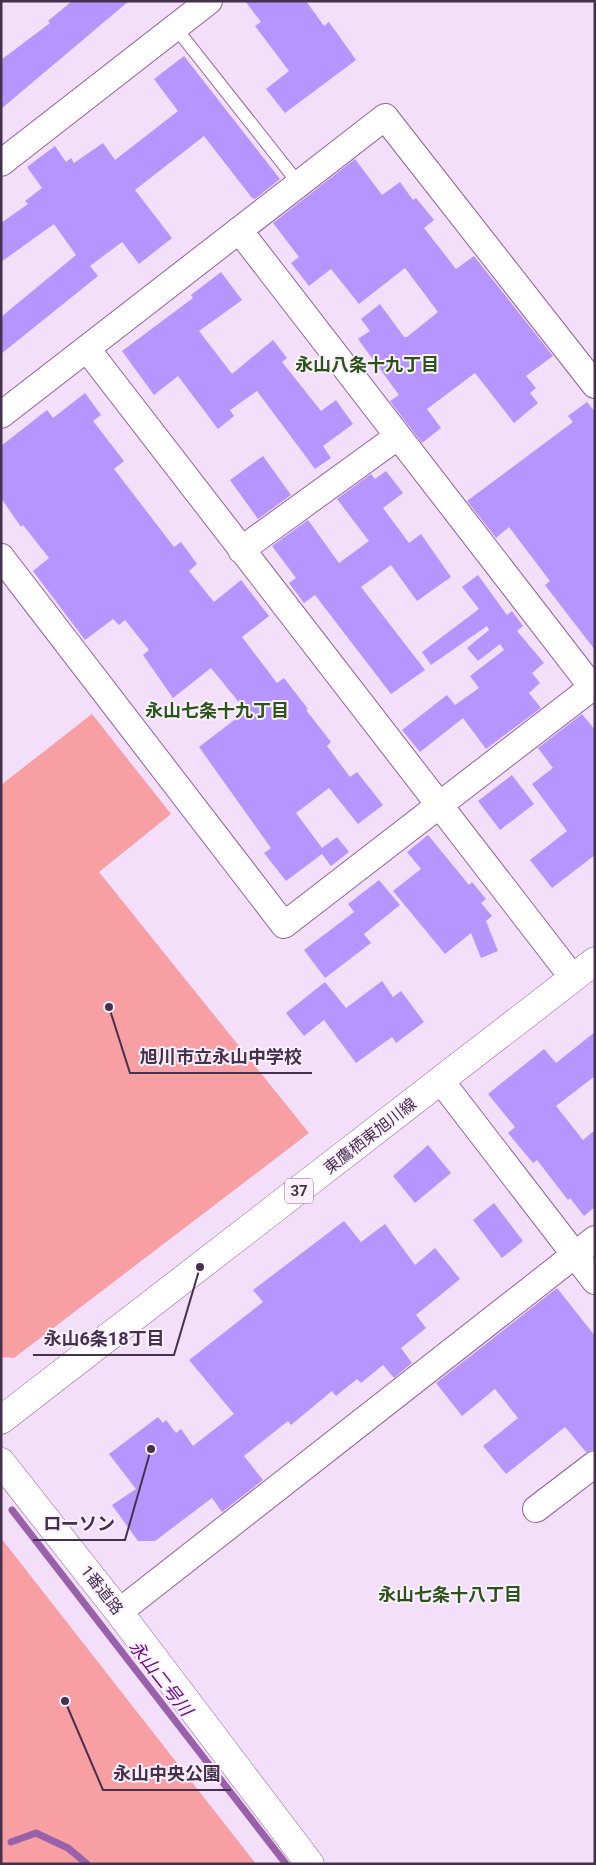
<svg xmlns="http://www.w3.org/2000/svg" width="596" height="1865" viewBox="0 0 596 1865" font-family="Roboto,'Noto Sans JP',sans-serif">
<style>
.green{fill:#f79fa2}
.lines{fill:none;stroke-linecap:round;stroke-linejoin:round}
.stream{stroke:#9961aa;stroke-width:7}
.building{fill:#b795fe}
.service-casing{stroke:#8f619e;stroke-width:14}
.minor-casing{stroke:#8f619e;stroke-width:28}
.tertiary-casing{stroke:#8f619e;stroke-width:29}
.primary-casing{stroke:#8f619e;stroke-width:29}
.service{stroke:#fff;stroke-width:12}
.minor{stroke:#fff;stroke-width:26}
.tertiary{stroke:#fff;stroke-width:28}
.primary{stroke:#fff;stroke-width:28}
.labels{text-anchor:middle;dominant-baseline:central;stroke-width:4;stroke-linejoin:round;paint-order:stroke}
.shield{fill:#faf0fe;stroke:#7c6a81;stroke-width:1}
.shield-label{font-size:15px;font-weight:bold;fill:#46314c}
.street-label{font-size:16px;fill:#46314c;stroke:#faf0fe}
.neighbourhood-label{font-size:18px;font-weight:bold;fill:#2a5318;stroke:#faf0fe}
.water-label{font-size:18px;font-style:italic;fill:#6c0d83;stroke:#faf0fe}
.leader{fill:none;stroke:#46314c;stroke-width:2}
.callout-dot{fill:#46314c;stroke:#faf0fe;stroke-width:2}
.callout-label{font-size:18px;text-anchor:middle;font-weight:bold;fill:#46314c;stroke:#faf0fe;stroke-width:4;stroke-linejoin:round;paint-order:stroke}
</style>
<rect width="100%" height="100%" fill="#f3dffa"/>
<!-- green -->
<path class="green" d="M92,714L171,814L99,872L309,1133L14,1358L1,1357V785Z
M1,1538L256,1864H1Z"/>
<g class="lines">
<!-- stream -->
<path class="stream" d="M12,1510L286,1864
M11,1842L36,1833L68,1848L87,1864"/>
</g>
<!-- building -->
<path class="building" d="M72,1H129L1,109V60L50,23L48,21Z
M245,1H306L324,26L329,22L356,60L285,113L266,89L289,71L255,26L261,22Z
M184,56L280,179L255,199L252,198L204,136L135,190L172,238L139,264L122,242L90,266L98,276L1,354V317L76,255L54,224L1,262V223L28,204L25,201L42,188L27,167L55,146L66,162L71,158L74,163L103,143L115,160L178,111L154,79Z
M355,159L382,195L400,182L413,200L416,198L434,220L424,228L456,269L474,256L553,356L526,376L536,388L530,393L538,403L514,423L475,373L427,409L441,428L422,443L390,401L399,395L358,339L370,331L361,319L380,304L404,337H407L438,312L405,268L359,304L331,269L309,286L291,263L299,257L273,223Z
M221,272L242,300L199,331L232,374L273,340L287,358L282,362L321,411L336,400L353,424L323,446L331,458L315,469L257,391L230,410L234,416L218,429L178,376L154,395L122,351L193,298L191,295Z
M85,393L101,415L93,421L124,461L114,469L174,547L181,542L197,564L189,571L214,602L241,580L269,616L242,637L277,683L284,678L308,709L306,710L331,742L327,746L350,777L357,772L383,805L358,824L329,788L296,813L322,848L337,837L349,852L331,866L322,854L286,881L264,853L271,848L199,747L246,711L211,668L173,698L143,655L149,650L125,620L119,625L113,619L85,640L33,571L49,558L23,525L21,527L1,498V446L47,410L53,418Z
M587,402L595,412V650L545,585L550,581L509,527L496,538L467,501L573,422L568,416Z
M263,456L291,495L258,519L230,480Z
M386,471L403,493L383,508L409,543L421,534L451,577L417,601L391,565L361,587L425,670L391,694L315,595L304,603L289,583L296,578L272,546L308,520L339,563L369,541L337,499L371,474L375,479Z
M478,575L507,615L512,611L523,626L517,631L544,663L532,673L540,683L529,693L541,708L486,749L463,718L420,752L402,730L447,695L455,705L479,688L470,676L504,650L500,644L478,661L467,648L489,630L487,626L431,665L422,652L479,609L462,587Z
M582,714L595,730V855L552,888L530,860L567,831L532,784L553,768L538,748Z
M512,775L534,804L500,830L478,801Z
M428,835L469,885L472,882L486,899L481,903L492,916L486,921L498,951L481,958L471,933L445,954L393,891L421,869L407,852Z
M379,880L400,905L364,934L371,943L325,978L304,950L354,912L348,904Z
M382,981L393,997L401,991L424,1022L396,1043L392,1037L356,1063L324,1020L304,1036L286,1013L325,982L346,1008Z
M595,1032V1076L556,1106L583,1140L595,1130V1207L584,1216L570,1198L568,1200L537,1160L533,1163L508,1133L515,1127L488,1094L544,1049L556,1063Z
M428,1145L451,1173L415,1203L393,1176Z
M494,1203L523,1241L502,1258L473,1220Z
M344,1221L361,1242L385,1224L415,1265L435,1248L460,1279L416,1315L426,1328L401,1348L412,1363L394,1378L383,1365L361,1383L357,1379L336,1396L332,1391L291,1425L288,1421L244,1456L263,1480L222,1512L212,1498L155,1541H138L112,1505L136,1489L109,1454L158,1417L163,1423L166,1420L176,1433L181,1429L193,1446L234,1414L189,1360L263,1302L253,1290Z
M557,1288L595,1336V1449L586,1452L565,1427L506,1474L483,1446L518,1418L495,1389L462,1416L436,1383Z"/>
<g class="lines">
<defs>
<path id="service" d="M175,27L299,184"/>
<path id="minor" d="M1,163L209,1
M239,230L592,687
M87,349L573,978
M1,415L385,117L595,385
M241,550L397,437
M1,557L284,925L595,685
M441,1081L595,1281
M536,1509L595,1464
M119,1612L595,1239"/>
<path id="tertiary" d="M1,1462L119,1612L310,1864"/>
<path id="primary" d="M1,1420L595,961"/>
</defs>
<!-- service casing -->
<use href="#service" class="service-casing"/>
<!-- minor casing -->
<use href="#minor" class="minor-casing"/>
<!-- tertiary casing -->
<use href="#tertiary" class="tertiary-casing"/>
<!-- primary casing -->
<use href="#primary" class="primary-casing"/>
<!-- service -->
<use href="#service" class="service"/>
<!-- minor -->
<use href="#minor" class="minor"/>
<!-- tertiary -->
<use href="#tertiary" class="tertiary"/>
<!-- primary -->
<use href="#primary" class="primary"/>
</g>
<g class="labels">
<!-- shield labels -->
<rect class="shield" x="285" y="1178.5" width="28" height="25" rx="4"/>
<g class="shield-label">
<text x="299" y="1191">37</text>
</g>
<!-- street labels -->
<g class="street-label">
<text transform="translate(370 1136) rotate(-38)">東鷹栖東旭川線</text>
<text transform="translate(102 1590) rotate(52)">1番道路</text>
</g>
<!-- neighbourhood labels -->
<g class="neighbourhood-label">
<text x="367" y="364">永山八条十九丁目</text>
<text x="217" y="710">永山七条十九丁目</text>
<text x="450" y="1594">永山七条十八丁目</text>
</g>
<!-- water labels -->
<g class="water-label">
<text transform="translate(161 1678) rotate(52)">永山二号川</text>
</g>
</g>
<!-- callouts -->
<path class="leader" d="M109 1007L130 1073H312M200 1267L174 1355H33M151 1449L125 1540H33M65 1701L103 1790H231"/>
<g class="callout-dot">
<circle cx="109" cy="1007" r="5"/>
<circle cx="200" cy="1267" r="5"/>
<circle cx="151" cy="1449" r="5"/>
<circle cx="65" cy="1701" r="5"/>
</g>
<g class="callout-label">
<text x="221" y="1063">旭川市立永山中学校</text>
<text x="104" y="1345">永山6条18丁目</text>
<text x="79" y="1530">ローソン</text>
<text x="167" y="1780">永山中央公園</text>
</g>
<!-- border -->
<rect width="596" height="1865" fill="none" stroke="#46314c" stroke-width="5"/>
</svg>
